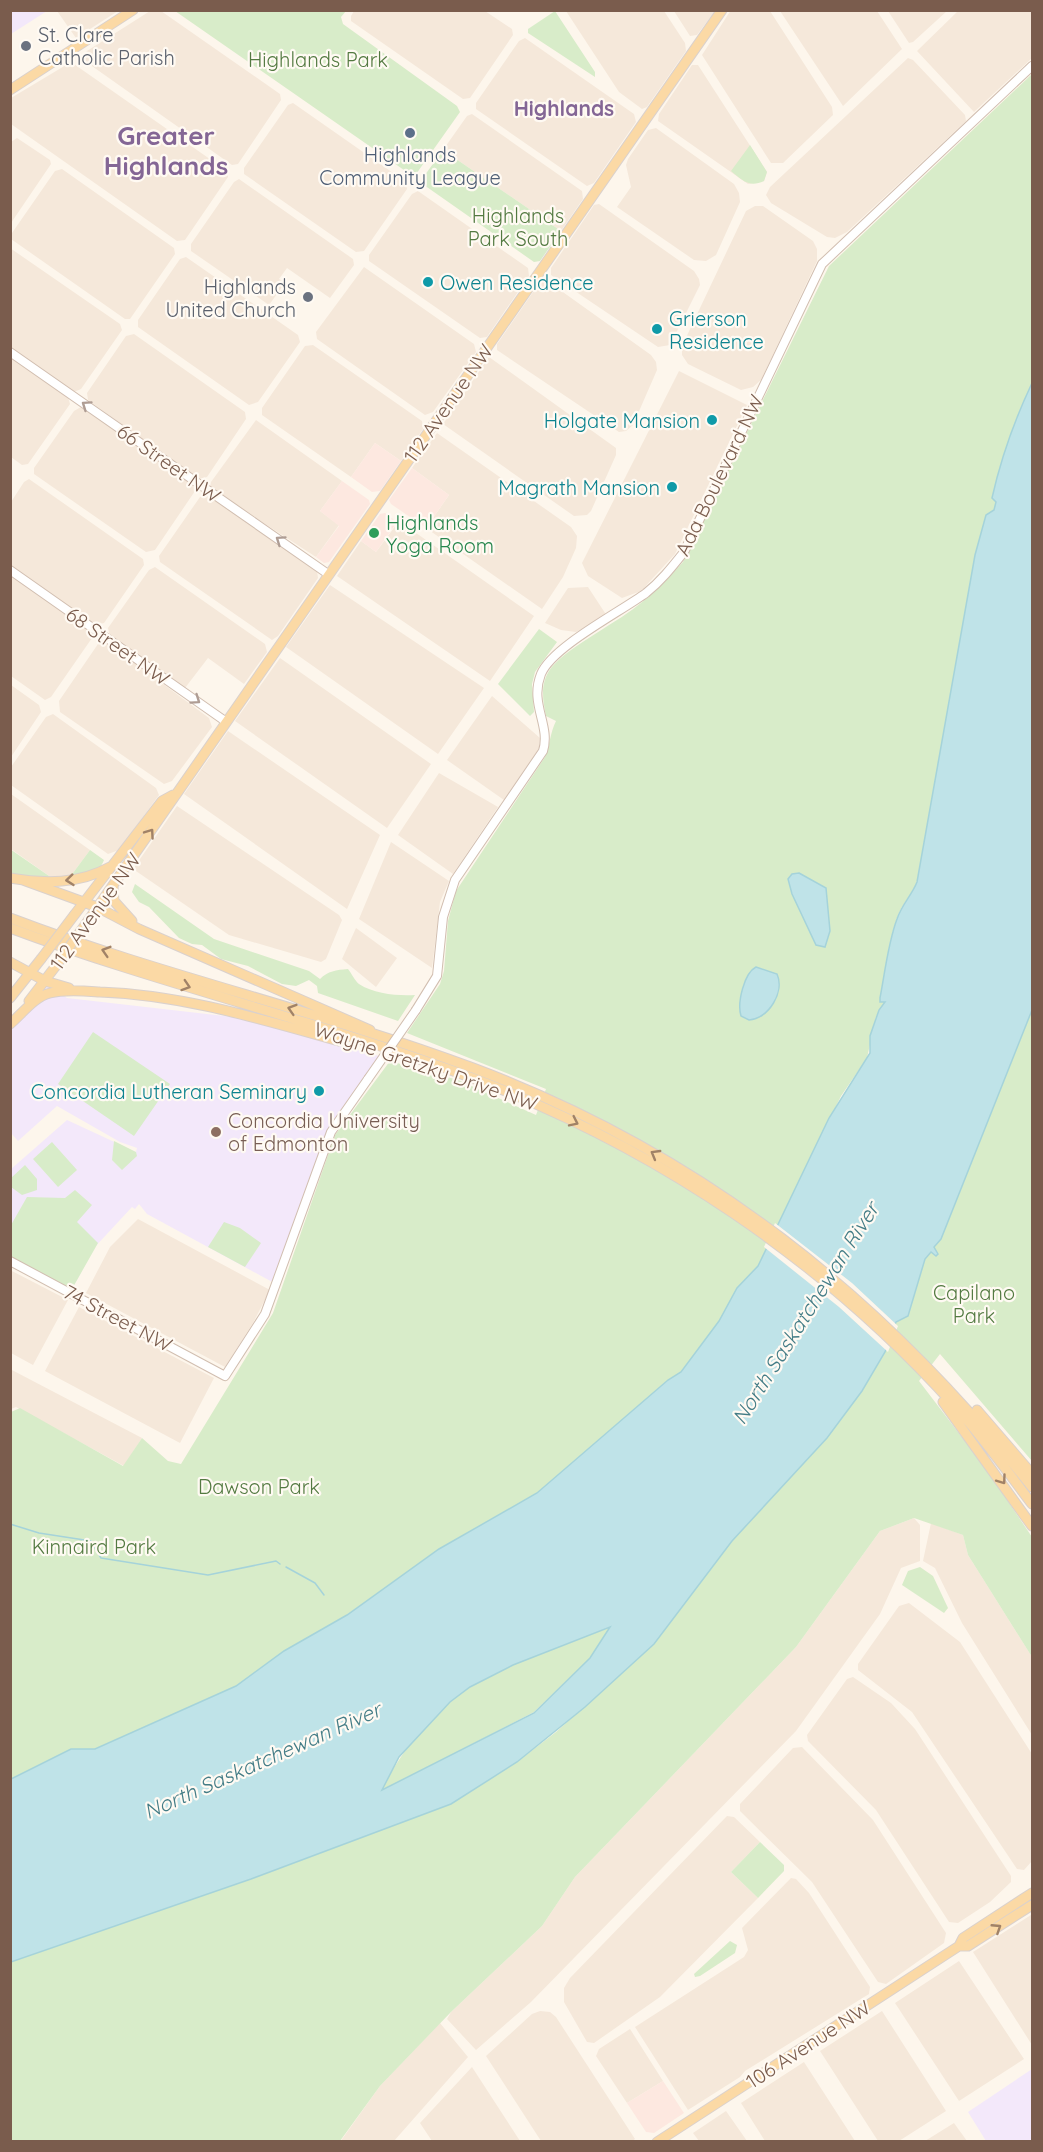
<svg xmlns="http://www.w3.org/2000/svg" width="1043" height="2152" viewBox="0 0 1043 2152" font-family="Quicksand,sans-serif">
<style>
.residential{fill:#f5e8da}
.commercial{fill:#fde8e0}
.education{fill:#f3e8fa}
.green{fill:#d8ecc9}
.water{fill:#bfe3e8;stroke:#a5d3da;stroke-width:1.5;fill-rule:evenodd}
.pier{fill:#fdf6ec}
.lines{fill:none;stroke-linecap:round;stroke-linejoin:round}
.stream{stroke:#a5d3da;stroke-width:1.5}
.minor-casing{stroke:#d1beb0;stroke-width:10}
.major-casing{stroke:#dad1cd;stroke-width:11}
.minor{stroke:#fff;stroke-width:8}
.major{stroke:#fbd9a5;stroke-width:9}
.minor-bridge-casing{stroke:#d1beb0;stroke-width:10;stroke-linecap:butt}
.major-bridge-casing{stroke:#dad1cd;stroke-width:11;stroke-linecap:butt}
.minor-bridge{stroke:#fff;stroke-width:8}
.major-bridge{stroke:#fbd9a5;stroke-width:9}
.oneway{stroke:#af9d94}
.oneway2{stroke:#a18267}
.worship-dot{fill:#6b7280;stroke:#fffaf3;stroke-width:2}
.service-dot{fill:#5c6f8a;stroke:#fffaf3;stroke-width:2}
.culture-dot{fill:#0f9aa8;stroke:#fffaf3;stroke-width:2}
.leisure-dot{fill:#2e9e5b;stroke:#fffaf3;stroke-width:2}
.education-dot{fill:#8d6e63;stroke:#fffaf3;stroke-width:2}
.labels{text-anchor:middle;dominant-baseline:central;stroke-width:4.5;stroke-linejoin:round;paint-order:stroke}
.worship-label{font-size:20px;fill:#5b616d;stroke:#fffaf3;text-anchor:start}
.park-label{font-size:20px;fill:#537a41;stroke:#fffaf3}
.service-label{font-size:20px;fill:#4e5e75;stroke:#fffaf3}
.culture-label{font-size:20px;fill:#0d838f;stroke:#fffaf3;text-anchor:end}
.street-label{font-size:20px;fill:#7a5c4d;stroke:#fffaf3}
.leisure-label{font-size:20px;fill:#27864d;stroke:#fffaf3;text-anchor:start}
.education-label{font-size:20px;fill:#785e54;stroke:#fffaf3;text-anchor:start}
.neighbourhood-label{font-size:21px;font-weight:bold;fill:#846695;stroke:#fffaf3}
.water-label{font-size:21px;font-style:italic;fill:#437c86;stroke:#fffaf3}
.district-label{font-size:26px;font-weight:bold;fill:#846695;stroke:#fffaf3}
</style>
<rect width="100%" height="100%" fill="#fdf6ec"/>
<!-- residential -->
<path class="residential" d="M731,10L770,11L832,107L833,115L783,163H771L702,55Z
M57,11H118L76,38Z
M150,11H161L280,94L281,100L238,164L232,165L82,59L87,51Z
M354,11H485L512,29L513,35L470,98L463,99L351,21V16Z
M566,11H664L685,43L686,51L647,107L642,109L619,92Z
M674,11H715L697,35L690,36Z
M780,11H877L902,49L843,106Z
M888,11H947L913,42L909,43Z
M958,11H1032V58L974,112L917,51Z
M525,38L634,114L636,122L594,183L587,186L476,109V103L519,41Z
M908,58L913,60L965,115L966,121L847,232L835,238L827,237L771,203L766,195L770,187Z
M71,62L227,171L228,177L185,240L177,241L11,124V98Z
M692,65H698L767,172L764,181L748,184L658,121L659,114Z
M293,103L406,182L407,189L364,251L356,252L244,174V168L288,105Z
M472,114L582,191L583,199L561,231L443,150L467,116Z
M656,128L734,184L739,193L740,202L716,255L706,261L694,260L617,207L631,187L626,165L628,159L648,130Z
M17,138L50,160L51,164L11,223V142Z
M62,169L174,248L175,254L130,319H125L11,239L12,233L55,171Z
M239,179L353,259L354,265L330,298L287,268L279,279L285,283L269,305L191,251V244L234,182Z
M418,191L528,268L529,276L487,337L480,338L369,261V255L412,194Z
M599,204L694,271L699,279L700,285L670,345L658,347L551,275V268L594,205Z
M755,206H763L813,241L817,249V261L761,380L753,387L741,390L688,364L682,355V346L746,211Z
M10,248L120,324L122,330L81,389L74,392L11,348Z
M186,257L298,335L300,342L258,402L249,405L138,327V320L180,259Z
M364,267L474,344L476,352L433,412L425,415L317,339L316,332Z
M546,280L651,355L656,362L657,370L633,425L626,431L619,432L497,350V344L540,282Z
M134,334L245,412L246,419L207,477L198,479L88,400L87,393L126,336Z
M313,345L422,421L423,429L401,461L375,443L351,477L262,415V408L305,346Z
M10,357L68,397L70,404L28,464L22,465L11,457Z
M489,357L616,448V455L591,511L587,515L574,516L443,424Z
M679,371L747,405L675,554L641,591L622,598L588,576L582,563Z
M81,407L193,485L195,491L155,550L146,552L34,474V468L74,411Z
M256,420L342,481L320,511L339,525L316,557L210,488L211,482Z
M437,433L571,527L577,536L576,548L563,577L542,609L426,528L449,495L412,468Z
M29,479L143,559L144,565L104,623L95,625L11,567V502L24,482Z
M207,494L317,571L318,578L278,636L272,640L160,562L159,556L200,497Z
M399,521L534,616L490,681L337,576L361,541L376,552Z
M155,567L265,644L267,652L244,684L208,658L185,688L110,636L108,628L149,570Z
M11,575L90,631L92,638L51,697L45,700L11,676Z
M330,585L484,688L438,754L286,647Z
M588,587L607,616L576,632L561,630L545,623L568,588Z
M105,641L209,718L212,727L172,781L164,784L60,712L59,701L98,644Z
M280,658L431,764L387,828L235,721Z
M11,685L39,705L41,712L11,757Z
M492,696L540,738L539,749L504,800L447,760Z
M53,714L156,788L159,795L119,850L108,854L11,785V767L46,717Z
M228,731L380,835L347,909L184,794Z
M439,773L498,807L453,874L398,835Z
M11,794L90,850L70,877L52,878L11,849Z
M177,806L339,915L342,920L326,959L321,962L229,935L133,869Z
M391,842L449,881L440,902L432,968L359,919Z
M356,928L397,958L376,987L342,959Z
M138,1219L270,1290L253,1323L225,1367L86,1293L110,1247Z
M10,1270L68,1300L33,1365L11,1353Z
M79,1307L214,1378L180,1443L45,1371Z
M10,1369L142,1438L124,1466L16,1407L11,1409Z
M914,1518L920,1525V1561L901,1568L880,1614L796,1731L531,2002L476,2050L447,2019L451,2012L542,1926L575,1877L796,1647L880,1531Z
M931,1523L963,1535L968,1555L1032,1657V1735L962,1623L935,1568L923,1561Z
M909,1603L960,1642L1032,1754V1861L1024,1870L1017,1869L912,1712L858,1670V1664L899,1606Z
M853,1677L891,1703L915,1729L1011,1876V1882L990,1902L958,1923L949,1922L876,1810L808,1741L807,1735L847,1679Z
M802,1747L873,1820L946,1933L944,1943L886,1984L878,1982L812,1882L740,1811V1804L793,1748Z
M727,1816L734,1817L760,1842L731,1872L758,1898L660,1997L594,2043L587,2042L564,2002V1988L570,1978Z
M791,1878L796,1879L809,1893L870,1987L869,1994L745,2071L740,2077L688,2110L635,2027L744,1957L748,1950L742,1928Z
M1031,1915L1032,1918V2045L973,1952Z
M959,1961L1024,2059L959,2101L895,2003Z
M540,2011L550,2012L556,2017L635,2139L631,2142L541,2141L486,2056L532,2014Z
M882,2011L946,2111L899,2141H878L820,2051Z
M440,2023L468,2057L394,2141L340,2142L380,2086Z
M630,2029L663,2081L627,2103L596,2056L599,2049Z
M804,2062L855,2141H765L741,2103Z
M472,2067L520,2141H432L420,2123Z
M726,2111L747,2141H699L693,2133Z
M954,2123L967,2141H925Z"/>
<!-- commercial -->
<path class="commercial" d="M375,443L401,461L380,491L372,492L351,477Z
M412,468L449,495L426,528L391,504L389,500Z
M342,481L369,500L370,504L329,562L324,563L316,557L339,526L320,511Z
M385,513L397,522L376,552L361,541L380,514Z
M663,2081L684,2113L654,2133L646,2132L627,2103Z"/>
<!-- education -->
<path class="education" d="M11,10H47V11L11,34Z
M45,981L67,998L233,1017L383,1057L334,1125L276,1284L147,1214L139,1204L135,1209L132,1207L94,1248L72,1289L11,1257L10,1170L67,1120L136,1152L137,1148L120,1142L57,1106L18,1141L11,1133V1024Z
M1032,2069V2141H986L968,2112Z"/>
<!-- green -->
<path class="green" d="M175,11H346L341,17L343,24L457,106L460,112L414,177Z
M555,11L595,72V77L528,33V29Z
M1032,74V383C1015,419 1001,458 992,498L996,501L994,510L986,515L917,881C912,895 902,903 897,918C888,943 885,972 880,998V1002L886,1001L876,1017L867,1058L841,1096L758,1266L688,1365L674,1379L668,1380L538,1493L439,1549L347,1615L284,1651L236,1686L95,1749H71L11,1779V1412L20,1408L123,1466L142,1438L168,1461L181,1464L273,1313L335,1135L390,1061L458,1080L536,1115L546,1089L407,1033L440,984L444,971L448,921L456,891L545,757C550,745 550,733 556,721L546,716C543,700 540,686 549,671C562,650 615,624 637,606C655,593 668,578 683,562L829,266Z
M750,145L767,172L764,181C749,188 742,180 731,171Z
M443,150L561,231L540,261L534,262L424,185L422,179Z
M539,629L557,642L535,672L532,684L534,712L530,716L498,684Z
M10,849L52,878L70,877L90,850L104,860C93,890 35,878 11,874Z
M135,884L214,939L309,971L320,979C328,971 336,970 348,969C352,974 355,981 359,984C374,994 398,996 415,995L398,1021L318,993L317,986L309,980L296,986L282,984L248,966L221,959L202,945L192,944L179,938L149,907L139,902L132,892Z
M1032,1010V1461L940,1354L919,1381L987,1470L1032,1537V1657L968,1555L963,1535L914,1518L880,1531L796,1647L575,1877L542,1926L451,2012L380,2086L340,2141H11L10,1962L251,1879L451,1804L517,1762L556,1732L654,1644L732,1541L827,1438L862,1391L885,1352L896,1322L915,1288L924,1259L941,1239Z
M93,1032L170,1084L134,1136L58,1084Z
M114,1141L136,1152L137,1156L122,1170L112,1160Z
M52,1142L77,1170L58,1187L33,1159Z
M25,1165L37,1179V1190L22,1195L11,1187V1178Z
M75,1190L92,1205L77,1222L98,1243L72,1289L11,1257V1225L27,1197L65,1198Z
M224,1222L240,1228L261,1243L245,1267L208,1247Z
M920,1567L933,1576L948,1608L944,1613L902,1585L908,1571Z
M611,1627L590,1658L534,1712L381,1791C401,1752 432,1710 470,1687C511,1662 566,1644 611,1627Z
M760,1842L784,1865V1871L758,1898L731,1872Z
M730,1941L737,1945L735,1953L700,1976L695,1977L694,1974Z"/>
<!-- water -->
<path class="water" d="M1032,383V1010L941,1239L934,1247L938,1254L936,1256L931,1252L925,1259L908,1316L896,1322L885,1352L862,1391L827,1438L732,1541L654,1644L585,1707L517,1762L451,1804L251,1879L11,1962V1779L71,1749H95L236,1686L284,1651L347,1615L439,1549L537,1493L668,1380L681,1372L719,1321L737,1288L758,1266L829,1118L870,1053V1036L879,1010L885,1002H880V998C885,972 888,943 897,919C902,904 912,895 917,882L975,555L986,515L994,510L996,502L992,498C1001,458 1015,419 1032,383ZM610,1627L590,1658L534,1713L382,1790L399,1757L450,1702L470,1687L513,1665Z
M799,873L826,888L830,931L825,947L816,945L792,894L788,879L792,874Z
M756,967L777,974C785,992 769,1018 749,1020L741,1016C737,1003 744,973 756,967Z"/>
<!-- pier -->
<path class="pier" d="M775,1223L852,1283L898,1326L888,1352L839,1307L764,1247Z"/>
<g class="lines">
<!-- stream -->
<path class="stream" d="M10,1524L39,1533L91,1541L101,1558L208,1575L276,1561L280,1564
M286,1567L315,1583L324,1595"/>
<defs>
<path id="minor" d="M10,352L328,574
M10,570L225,721
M416,1010L437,976L443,917L455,880L543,751C551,725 529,704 541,674C552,647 620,612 646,593C661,581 672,567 684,552L822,264L1032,66
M10,1261L225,1376L265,1314L331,1132L368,1079"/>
<path id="major" d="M10,90L133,10
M10,878C45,884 79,884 110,867
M23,880L97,907L139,929L370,1030
M113,886L114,901L132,921
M75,914L162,801L173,795
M10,918C162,976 321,1011 473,1068C702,1154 882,1297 1032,1487
M88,921L722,10
M10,928C163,985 323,1022 475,1079C657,1148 823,1260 954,1405C982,1436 1007,1471 1032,1504
M10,962L45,981L69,988
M10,998L41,959
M29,1001L55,967
M10,1024C22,1014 34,997 50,993C65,989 85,991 100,992C183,995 260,1019 339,1041
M943,1402L1032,1526
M977,1410L1032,1474
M959,1946H968L1032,1905
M657,2142L959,1946L963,1938L1032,1893"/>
</defs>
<!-- minor casing -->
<use href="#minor" class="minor-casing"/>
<!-- major casing -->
<use href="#major" class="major-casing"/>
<!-- minor -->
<use href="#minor" class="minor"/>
<!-- major -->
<use href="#major" class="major"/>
<defs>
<path id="minor-bridge" d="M368,1079L416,1010"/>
<path id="major-bridge" d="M41,959L75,914
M55,967L88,921"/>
</defs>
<!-- minor-bridge casing -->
<use href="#minor-bridge" class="minor-bridge-casing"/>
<!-- major-bridge casing -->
<use href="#major-bridge" class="major-bridge-casing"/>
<!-- minor-bridge -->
<use href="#minor-bridge" class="minor-bridge"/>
<!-- major-bridge -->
<use href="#major-bridge" class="major-bridge"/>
</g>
<!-- one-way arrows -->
<defs><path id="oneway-chevron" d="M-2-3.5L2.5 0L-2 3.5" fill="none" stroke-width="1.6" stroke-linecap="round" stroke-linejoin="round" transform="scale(1.5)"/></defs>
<g class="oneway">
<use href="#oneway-chevron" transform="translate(86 405) rotate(-145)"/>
<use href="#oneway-chevron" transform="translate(280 540) rotate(-145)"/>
<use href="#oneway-chevron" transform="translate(196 700) rotate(35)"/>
</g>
<g class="oneway2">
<use href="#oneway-chevron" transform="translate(150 833) rotate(-55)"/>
<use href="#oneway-chevron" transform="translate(70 880) rotate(174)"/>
<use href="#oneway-chevron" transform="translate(106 951) rotate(-163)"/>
<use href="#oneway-chevron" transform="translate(186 986) rotate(18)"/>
<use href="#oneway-chevron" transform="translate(292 1009) rotate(-163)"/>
<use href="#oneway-chevron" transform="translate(574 1122) rotate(26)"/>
<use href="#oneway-chevron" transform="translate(655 1154) rotate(-150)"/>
<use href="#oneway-chevron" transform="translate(1002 1480) rotate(54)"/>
<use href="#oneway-chevron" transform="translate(997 1928) rotate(-33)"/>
</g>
<!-- markers -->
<g class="worship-dot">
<circle cx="26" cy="46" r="6"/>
<circle cx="308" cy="297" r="6"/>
</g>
<circle class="service-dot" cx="410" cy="133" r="6"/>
<g class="culture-dot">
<circle cx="428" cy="282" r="6"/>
<circle cx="657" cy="329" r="6"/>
<circle cx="712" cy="420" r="6"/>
<circle cx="672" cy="487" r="6"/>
<circle cx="319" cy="1091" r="6"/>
</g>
<circle class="leisure-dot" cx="374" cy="533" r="6"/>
<circle class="education-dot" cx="216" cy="1132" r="6"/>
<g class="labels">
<!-- worship labels -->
<g class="worship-label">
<text x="38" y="34">St. Clare<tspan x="38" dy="23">Catholic Parish</tspan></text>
<text x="296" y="286" text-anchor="end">Highlands<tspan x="296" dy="23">United Church</tspan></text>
</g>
<!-- park labels -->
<g class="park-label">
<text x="318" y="59">Highlands Park</text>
<text x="518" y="215">Highlands<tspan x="518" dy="23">Park South</tspan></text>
<text x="974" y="1292">Capilano<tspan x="974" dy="23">Park</tspan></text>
<text x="259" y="1486">Dawson Park</text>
<text x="94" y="1546">Kinnaird Park</text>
</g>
<!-- service labels -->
<g class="service-label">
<text x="410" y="154">Highlands<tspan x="410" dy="23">Community League</tspan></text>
</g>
<!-- culture labels -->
<g class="culture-label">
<text x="440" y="282" text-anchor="start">Owen Residence</text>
<text x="669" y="318" text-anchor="start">Grierson<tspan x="669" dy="23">Residence</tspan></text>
<text x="700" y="420">Holgate Mansion</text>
<text x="660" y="487">Magrath Mansion</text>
<text x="307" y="1091">Concordia Lutheran Seminary</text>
</g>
<!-- street labels -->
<g class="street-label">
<text transform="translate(448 403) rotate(-55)">112 Avenue NW</text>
<text transform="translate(169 463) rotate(35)">66 Street NW</text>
<text transform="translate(719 475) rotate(-64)">Ada Boulevard NW</text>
<text transform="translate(118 646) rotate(35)">68 Street NW</text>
<text transform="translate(95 911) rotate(-54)">112 Avenue NW</text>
<text transform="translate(426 1066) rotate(19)">Wayne Gretzky Drive NW</text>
<text transform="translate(118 1318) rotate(28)">74 Street NW</text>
<text transform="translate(808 2044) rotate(-33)">106 Avenue NW</text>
</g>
<!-- leisure labels -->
<g class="leisure-label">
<text x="386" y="522">Highlands<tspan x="386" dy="23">Yoga Room</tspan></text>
</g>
<!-- education labels -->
<g class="education-label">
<text x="228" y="1120">Concordia University<tspan x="228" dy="23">of Edmonton</tspan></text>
</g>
<!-- neighbourhood labels -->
<g class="neighbourhood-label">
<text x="564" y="108">Highlands</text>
</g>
<!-- water labels -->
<g class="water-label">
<text transform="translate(805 1313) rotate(-58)">North Saskatchewan River</text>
<text transform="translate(262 1760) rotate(-24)">North Saskatchewan River</text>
</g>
<!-- district labels -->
<g class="district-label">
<text x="166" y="135">Greater<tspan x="166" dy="30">Highlands</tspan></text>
</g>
</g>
<!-- border -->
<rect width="1043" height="2152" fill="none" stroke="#7a5c4d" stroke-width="24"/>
</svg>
